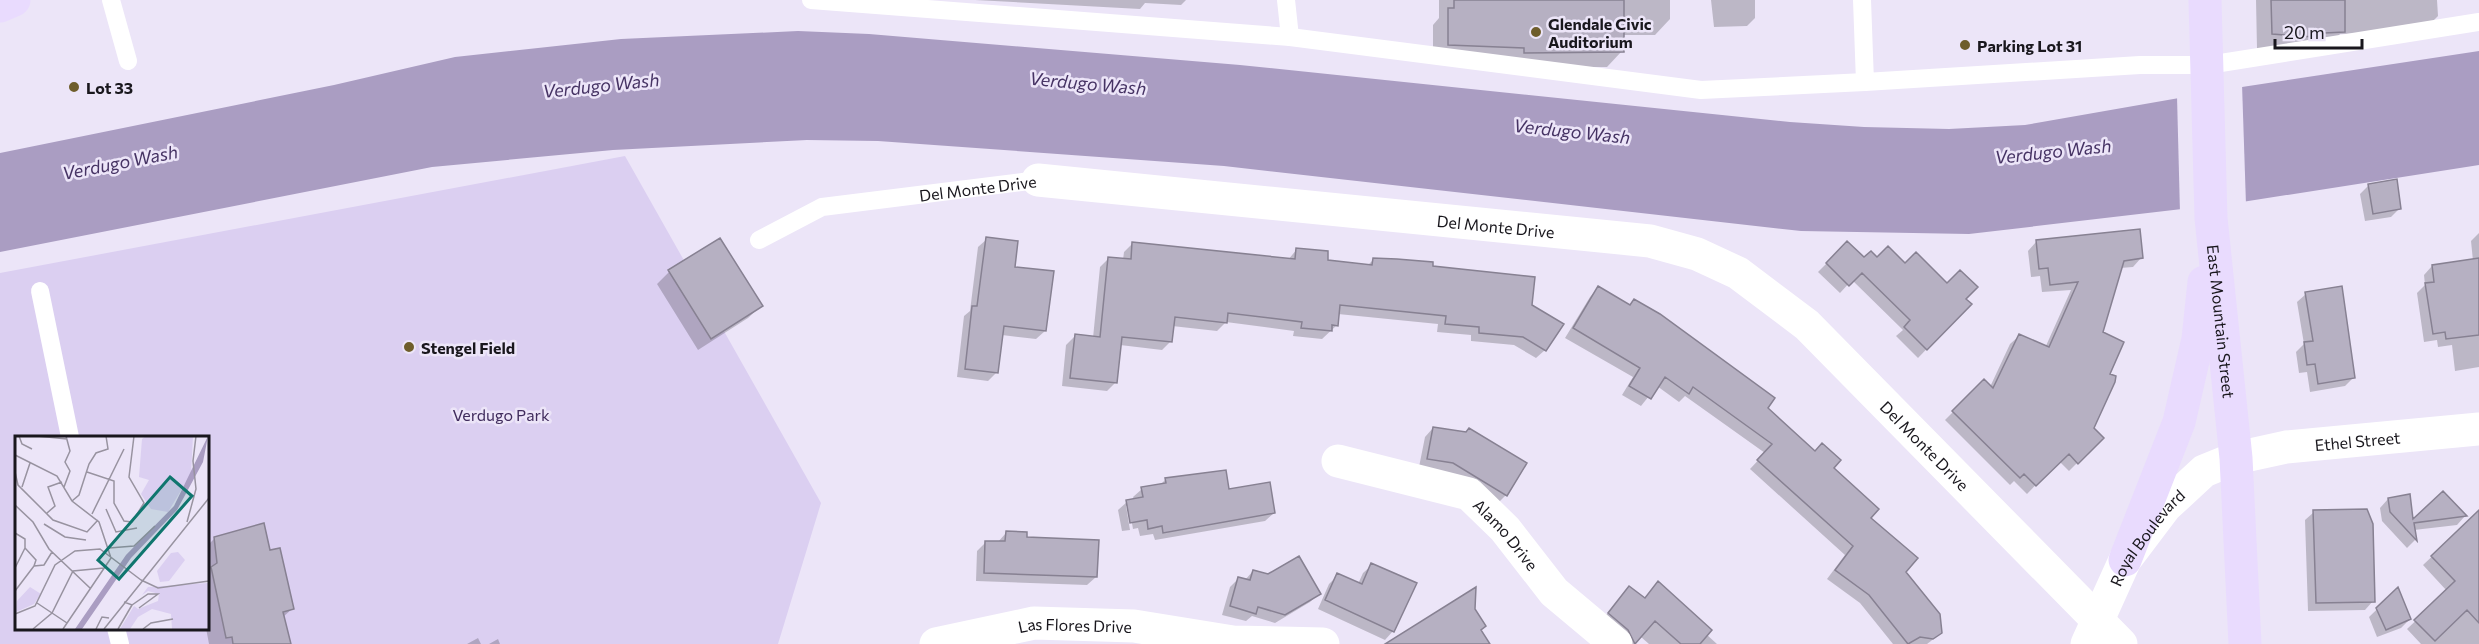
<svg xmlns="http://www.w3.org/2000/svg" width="2479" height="644" viewBox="0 0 2479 644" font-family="Commissioner,sans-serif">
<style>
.green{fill:#dbcff1;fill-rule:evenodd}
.water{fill:#aa9dc2}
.pier{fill:#ece5f8}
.shadow{fill:#0003}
.building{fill:#b6b0c2;stroke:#878192;stroke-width:1.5}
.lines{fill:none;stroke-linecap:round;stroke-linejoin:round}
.lane{stroke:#fff;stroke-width:18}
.street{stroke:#fff;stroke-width:33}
.secondary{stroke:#e9dbfe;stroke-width:33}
.poi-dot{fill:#6e5d2b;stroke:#ece5f8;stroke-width:2}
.labels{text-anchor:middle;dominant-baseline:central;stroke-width:5;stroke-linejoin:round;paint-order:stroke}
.poi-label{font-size:16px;font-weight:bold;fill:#19171d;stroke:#ece5f8;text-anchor:start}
.street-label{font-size:16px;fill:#19171d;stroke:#ece5f8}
.park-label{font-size:16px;fill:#402c5d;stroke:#ece5f8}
.water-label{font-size:18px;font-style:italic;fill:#463364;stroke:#ece5f8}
.inset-road{fill:none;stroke:#9893a0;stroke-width:1.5}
.view{fill:#0f766e;fill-opacity:0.15;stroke:#0f766e;stroke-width:3}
.inset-edge{fill:none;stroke:#19171d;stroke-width:3}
</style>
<rect width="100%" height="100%" fill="#ece5f8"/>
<!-- green -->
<path class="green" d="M625,156L821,503L778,644H0V273ZM16,437H207V628H16Z"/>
<!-- water -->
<path class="water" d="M798,31L869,34L1240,65L1790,122L1864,127L1949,129L2025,125L2242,87L2479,51V165L2242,202L1969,234L1801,231L1224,166L878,141L807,140L613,150L432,167L0,252V153L334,85L455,57L621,39Z"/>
<!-- pier -->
<path class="pier" d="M2242,84L2246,205L2180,213L2177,96Z"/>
<!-- shadow -->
<path class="shadow" d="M975,0H1186L1181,5L1145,3L1140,9Z
M1439,0H1670V19L1655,35H1622V51L1607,67H1509L1433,60V25L1439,18Z
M1711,0H1755V18L1747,26L1714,27Z
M2256,0H2437L2438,16L2422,32L2340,34L2328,47L2257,49Z
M2369,185L2399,209L2391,217L2365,221L2360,194Z
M2479,233V367L2455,371L2452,345L2438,347L2437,340L2424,342L2417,293L2425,285L2424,275L2432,266L2473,261L2471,241Z
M987,239L1013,268L1045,331L1036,339L1002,335L997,372L988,381L957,377L964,316L970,311L978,247Z
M2036,242L2141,258L2133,267L2120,268L2101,333L2108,374L2092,428L2102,438L2069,471L2059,461L2027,494L2014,481L2010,485L1945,420L1984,381L1990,387L2010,344L2019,336L2045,348L2071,290L2042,292L2040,276L2031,277L2028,251Z
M1133,243L1288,260L1297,249L1326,261L1367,266L1373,260L1431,267L1530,305L1545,350L1536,358L1514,345L1471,341V335L1437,332L1438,324L1338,314L1337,325L1322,339L1293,336L1294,331L1226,322L1217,331L1172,326L1171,341L1162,350L1120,345L1116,382L1107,391L1062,386L1066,345L1075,336L1093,338L1100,267L1109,258L1123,260L1124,252Z
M1847,243L1864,260L1877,259L1905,265L1970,304L1918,358L1896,336L1903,330L1852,280L1840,293L1818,272Z
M669,272L761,306L748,318L698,350L657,284Z
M1598,288L1629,306L1634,301L1766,408L1832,468L1904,572L1940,632L1931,641L1927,644H1893L1860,603L1827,579L1845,555L1750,469L1765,453L1685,396L1679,402L1657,386L1641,406L1622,395L1633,377L1565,338L1590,297Z
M2341,288L2354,377L2345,386L2310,392L2307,372L2299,373L2296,352L2304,344L2297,302L2306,294Z
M1433,428L1506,495L1498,503L1419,467L1425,437Z
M1166,479L1228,491L1274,513L1265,521L1155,540L1153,534L1140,536L1138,528L1133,529L1129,506H1126L1130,530L1122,531L1118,510L1127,502L1134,500L1133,497L1142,489L1160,485Z
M2443,493L2465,516L2457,525L2414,530L2415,540L2407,548L2382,521L2380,508L2388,499L2412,522Z
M2314,512L2373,601L2365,610L2308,611L2305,520Z
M2477,514L2479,517V644H2421L2407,629L2447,591L2423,565Z
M1006,533L1026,539L1096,577L1087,585L976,581L977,551L986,542L997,543Z
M215,538L269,552L292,609L283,617L289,644H209L206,628L207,546Z
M1372,565L1393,631L1385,640L1318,609L1329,584L1338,575L1358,584L1363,573Z
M1253,571L1319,594L1310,602L1275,623L1252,616L1246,621L1222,615L1230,587L1239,578L1245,580Z
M1658,584L1706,634L1717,644H1649L1641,637L1635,644H1623L1600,622L1629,588L1644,599Z
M2398,589L2410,619L2401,628L2377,637L2369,617Z
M478,638L481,644H467Z
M498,639L500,644H489Z"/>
<!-- building -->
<path class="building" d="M1454,0H1624V52L1524,53V48L1448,45V8H1454Z
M2271,0H2345V32L2324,33L2314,37L2272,34Z
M2397,179L2401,209L2373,214L2368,184Z
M2140,229L2143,258L2124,261L2103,332L2124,342L2110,374L2116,376L2115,382L2094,428L2104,438L2078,464L2069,454L2036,486L2024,474L2020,478L1952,411L1984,379L1993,388L2019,334L2049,347L2078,282L2050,285L2048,268L2039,269L2036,240Z
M986,237L1018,241L1015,267L1054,271L1046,331L1004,326L998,373L965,369L972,306H977Z
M720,238L763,306L711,339L668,270Z
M1847,241L1864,257L1871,251L1877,257L1888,246L1905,263L1916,252L1947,283L1960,270L1978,287L1966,299L1972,304L1927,350L1904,327L1910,320L1862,273L1849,286L1826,263Z
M1132,242L1295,259L1296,248L1328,251V260L1372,265L1373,258L1397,259L1433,262V266L1535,277L1532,305L1564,324L1546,351L1523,337L1479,333V327L1445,324L1446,316L1340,305L1338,326L1332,325V331L1301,328L1302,322L1228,313L1227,323L1175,317L1172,342L1122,337L1117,383L1070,378L1075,334L1100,337L1108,257L1131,259Z
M2479,258V335L2446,339L2445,332L2433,334L2425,283L2434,282L2432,265Z
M1598,286L1630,305L1634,299L1660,314L1775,398L1768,408L1815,451L1822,443L1841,460L1834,468L1879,509L1871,518L1918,558L1906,572L1940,614L1942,633L1933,639L1920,637L1908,644L1869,595L1835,570L1853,546L1757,460L1772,444L1693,387L1689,394L1665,377L1651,399L1629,386L1640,368L1573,328Z
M2342,286L2355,378L2318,384L2315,364L2307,365L2304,342L2313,341L2305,292Z
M1433,427L1466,432L1469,428L1527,463L1507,496L1453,463L1427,459Z
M1226,470L1229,489L1270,482L1275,513L1163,533L1162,526L1148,529L1147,520L1130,523L1126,500L1143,497L1141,487L1166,483L1165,478Z
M2443,491L2467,516L2414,523L2417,541L2390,512L2388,498L2410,494L2413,519Z
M2367,509L2373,524L2375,602L2316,603L2313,510Z
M2479,510V623L2467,610L2435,641L2414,620L2455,581L2431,556Z
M264,523L270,550L280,548L294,609L283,612L291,644H233L232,637L226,638L211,567L217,563L214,537Z
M1006,531L1027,532V537L1099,540L1097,577L984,573L985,541H1005Z
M1299,556L1321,594L1285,615L1258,607L1256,614L1230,606L1238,577L1250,580L1253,570L1268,574Z
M1371,563L1417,583L1394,632L1325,600L1337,573L1362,584Z
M1658,581L1712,630L1700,644H1681L1655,621L1635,644L1628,630L1608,613L1629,586L1645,598Z
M1476,587L1475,609L1486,626L1481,630L1490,644H1385Z
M2398,587L2411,619L2386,630L2376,608Z"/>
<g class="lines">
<!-- lane -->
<g class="lane">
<path d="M111,0L128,61"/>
<path d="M811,0L1290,37L1286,0"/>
<path d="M1862,0L1865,82L2140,65H2208L2479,22"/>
<path d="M1290,37L1701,90L1865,82"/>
<path id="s1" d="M759,240L822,207L1038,180"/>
<path d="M40,291L70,437"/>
<path d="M116,628L120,644"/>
</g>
<!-- street -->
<g class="street">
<path id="s2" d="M1038,180L1650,241L1697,254L1738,273L1807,325L2121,644"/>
<path id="s3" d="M1338,461L1469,494L1505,529L1554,592L1616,644"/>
<path id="s4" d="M936,644L1034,623L1134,626L1233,642L1323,644"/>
<path id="s5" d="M2087,644L2125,560L2165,507L2204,471L2236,458L2286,447L2479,429"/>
</g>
<!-- secondary -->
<g class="secondary">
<path id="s6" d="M2205,0L2211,218L2236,458L2245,644"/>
<path d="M0,6L14,0"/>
<path d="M2125,560L2179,422L2198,339L2204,282"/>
</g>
</g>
<!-- markers -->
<g class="poi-dot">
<circle cx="1536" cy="32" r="6"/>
<circle cx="1965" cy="45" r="6"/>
<circle cx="74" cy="87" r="6"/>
<circle cx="409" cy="347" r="6"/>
</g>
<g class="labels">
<!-- poi labels -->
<g class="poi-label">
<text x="1548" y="23">Glendale Civic<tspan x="1548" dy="18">Auditorium</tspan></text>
<text x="1977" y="45">Parking Lot 31</text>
<text x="86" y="87">Lot 33</text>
<text x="421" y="347">Stengel Field</text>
</g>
<!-- street labels -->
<g class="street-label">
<text stroke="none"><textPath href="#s1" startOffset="228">Del Monte Drive</textPath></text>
<text stroke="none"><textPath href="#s2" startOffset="460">Del Monte Drive</textPath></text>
<text stroke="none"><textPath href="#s6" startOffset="322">East Mountain Street</textPath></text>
<text stroke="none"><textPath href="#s5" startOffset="369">Ethel Street</textPath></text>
<text stroke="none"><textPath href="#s2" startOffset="964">Del Monte Drive</textPath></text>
<text stroke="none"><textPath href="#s3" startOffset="190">Alamo Drive</textPath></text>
<text stroke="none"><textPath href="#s5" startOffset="123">Royal Boulevard</textPath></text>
<text stroke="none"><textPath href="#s4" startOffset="141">Las Flores Drive</textPath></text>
</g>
<!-- park labels -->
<g class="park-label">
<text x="501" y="414">Verdugo Park</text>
</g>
<!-- water labels -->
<g class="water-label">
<text transform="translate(1088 83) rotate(5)">Verdugo Wash</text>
<text transform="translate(601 85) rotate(-6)">Verdugo Wash</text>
<text transform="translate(1572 131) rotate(6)">Verdugo Wash</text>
<text transform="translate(2053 151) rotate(-6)">Verdugo Wash</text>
<text transform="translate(120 162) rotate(-11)">Verdugo Wash</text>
</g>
</g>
<!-- overview -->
<g transform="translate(15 436)">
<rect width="194" height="194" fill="#ece5f8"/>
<path d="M131,0H178L176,38L153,76L136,73L126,58L134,44L124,41L127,3ZM163,116L170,124L154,145L145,146L142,135L156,117ZM193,147V193H157L156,178L137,173L123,181L115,193H105L119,170L123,173L143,165L144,158L133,155L127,159L133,151ZM15,151L26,158L19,168L1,176L2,165Z" fill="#dbcff1"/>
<path d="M193,0L188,26L162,74L116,122L67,193H60L111,119L159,70Z" fill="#aa9dc2"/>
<path class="inset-road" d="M4,0L7,8L17,13M22,0L52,3M0,19L42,40L57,65L84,86L96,122M0,36L3,49L38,84L72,96L83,84M72,36L99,45V67L109,85L117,86L129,67L114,41L119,0M7,51L15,27M49,51L55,35L50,26L55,15L51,0M57,65L64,59L74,28L81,17L93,13L91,0M0,69L18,86L34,113L75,152M91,73L101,96L122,92M32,77L40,70L33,51L47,46M77,78L109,13M172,86L181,53L178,25L181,0M29,88L50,101L71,104M0,97L10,103V112L21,124L19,130M94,112L119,110L140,90M0,132L10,112M126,144L143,152L194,145M0,155L19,130L29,129L37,116M109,166L117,169L133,158H143L124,172M22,167L52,187M0,178L20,170L40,129L60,115L85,113L126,144M18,193L37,177L58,135L89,132M48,193L96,122M81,193L87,181L94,182M89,193L194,62M103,193L117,169M128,193L136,187L158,183"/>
<path class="view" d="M155,41L177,60L104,143L83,124Z"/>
<rect width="194" height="194" class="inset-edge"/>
</g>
<!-- scale -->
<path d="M2275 39v9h87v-9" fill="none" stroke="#19171d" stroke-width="3"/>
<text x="2284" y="39" font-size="18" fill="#19171d" stroke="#ece5f8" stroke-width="4.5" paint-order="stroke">20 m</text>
</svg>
